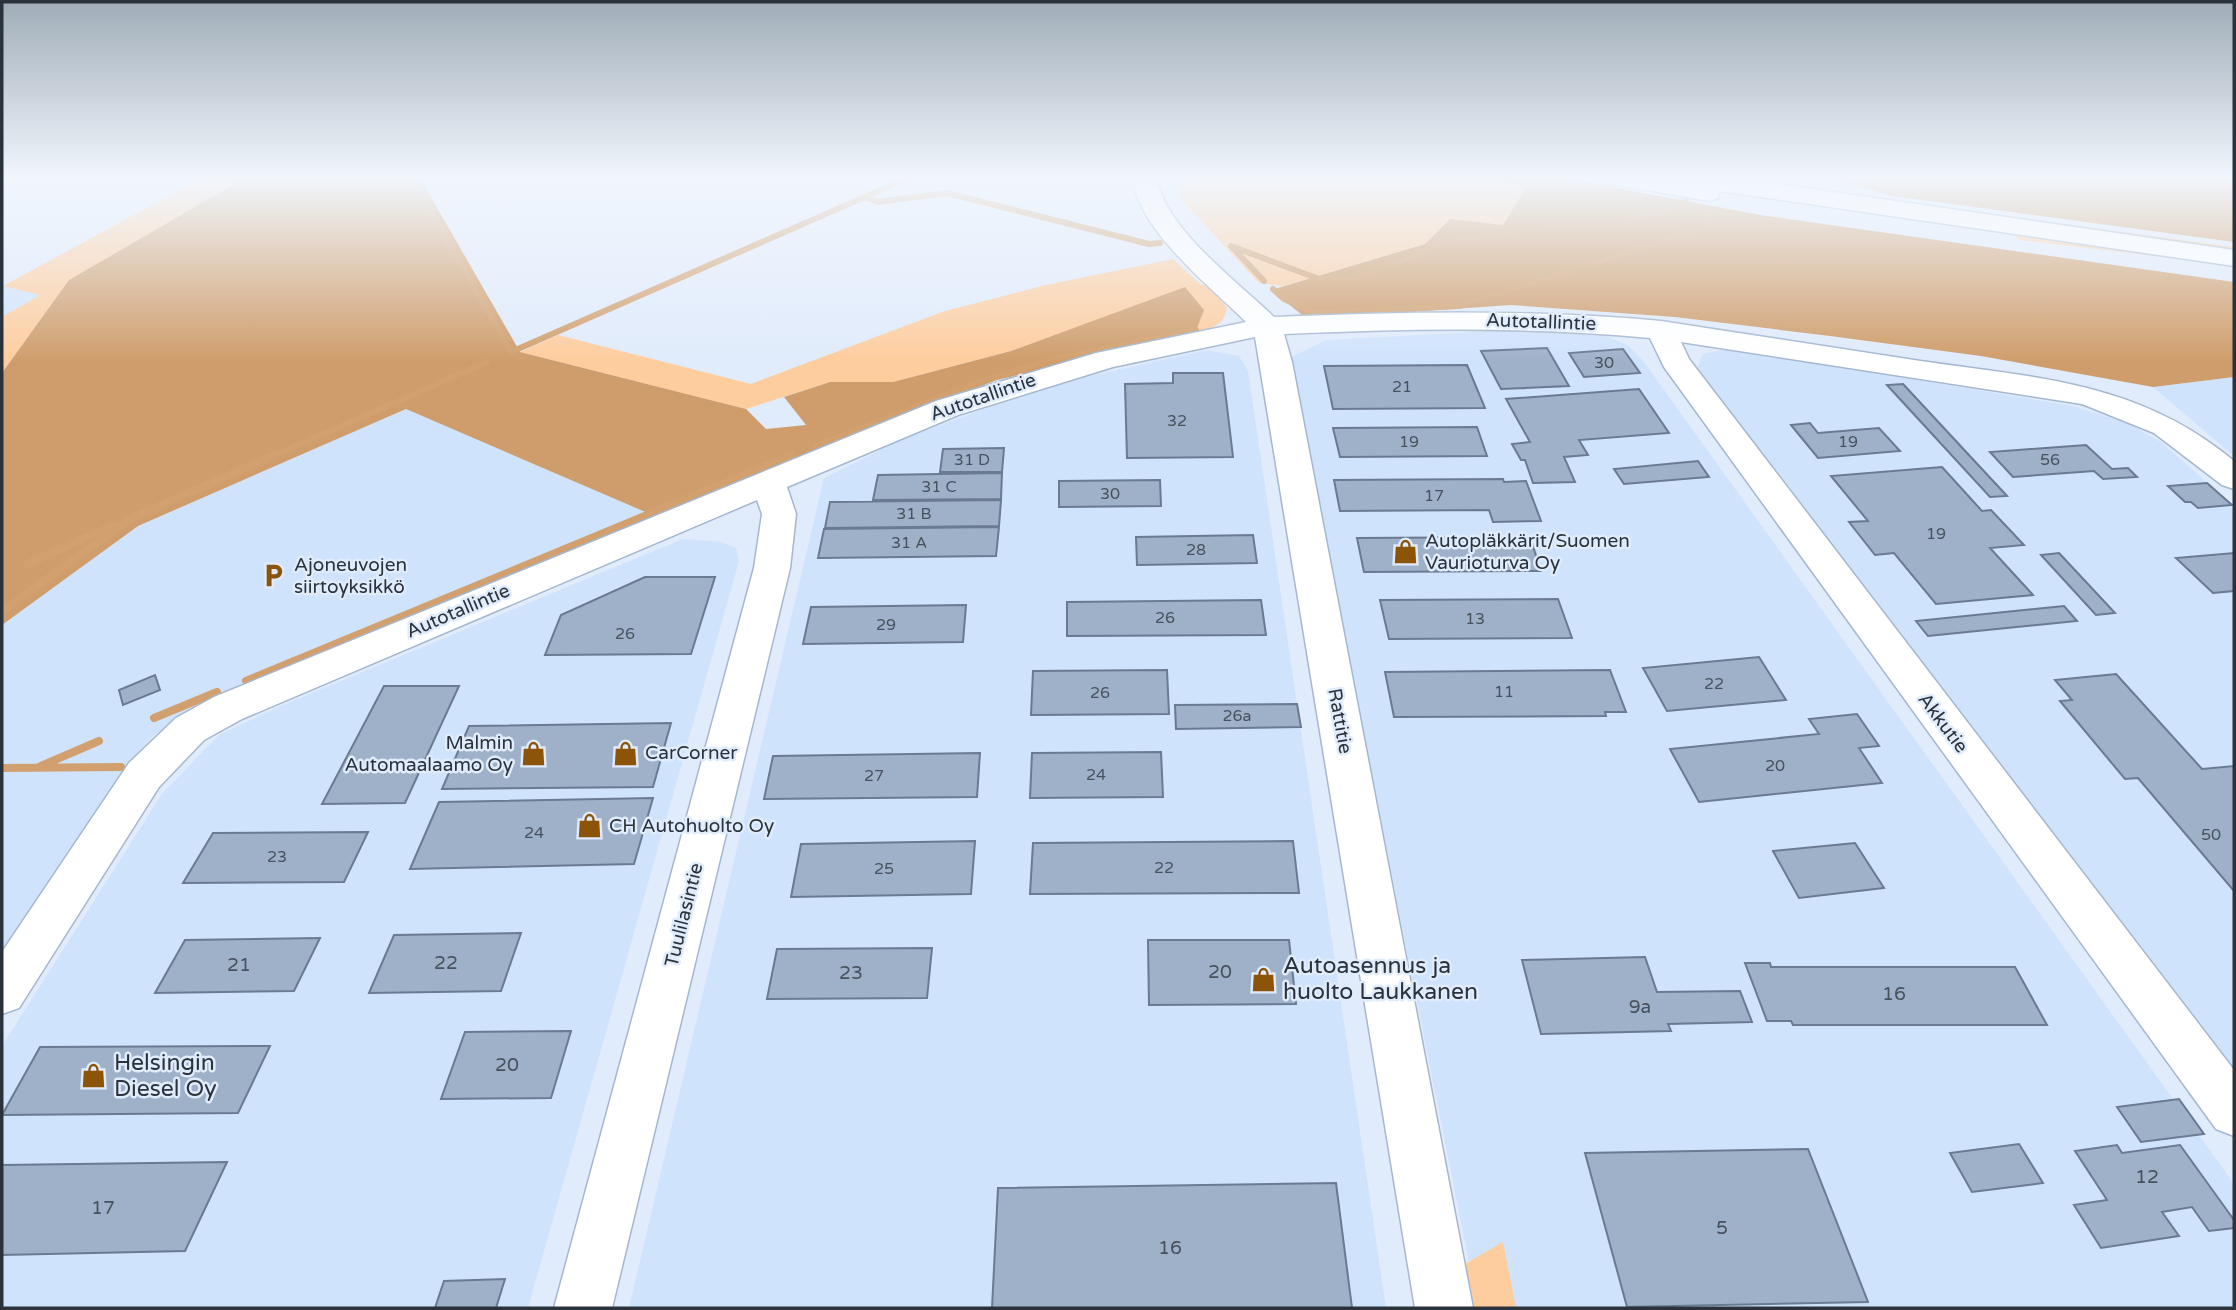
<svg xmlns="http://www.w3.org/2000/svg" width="2236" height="1310" viewBox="0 0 2236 1310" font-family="'Varela Round',sans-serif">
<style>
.built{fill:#d0e3fc}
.green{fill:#fecd9e}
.forest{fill:#cf9d6b}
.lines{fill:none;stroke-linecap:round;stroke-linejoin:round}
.stream-far1{stroke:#d2a06e;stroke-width:6}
.stream{stroke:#d2a06e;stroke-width:8}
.building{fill:#9fb1c9;stroke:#697a91;stroke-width:2}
.minor-casing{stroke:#a5b7cf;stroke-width:3}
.major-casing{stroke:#a5b7cf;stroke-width:3}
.minor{fill:#fff;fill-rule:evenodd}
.major{fill:#fff;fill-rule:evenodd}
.labels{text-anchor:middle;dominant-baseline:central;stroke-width:5;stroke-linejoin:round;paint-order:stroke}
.number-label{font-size:16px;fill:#47525e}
.street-label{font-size:19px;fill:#2a323b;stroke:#e0ebfb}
.poi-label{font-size:19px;fill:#2a323b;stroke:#e0ebfb;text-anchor:start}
.near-number-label{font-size:19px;fill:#47525e}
.near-poi-label{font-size:23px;fill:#2a323b;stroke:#e0ebfb;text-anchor:start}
</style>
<rect width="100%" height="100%" fill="#e0ebfb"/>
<!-- built -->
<path class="built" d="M2,287L3,286L41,295L2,317Z
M1494,331L1605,335L1629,346L1644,362L2234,1184V1308H1478L1289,358L1327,340Z
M1728,349L2073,406L2129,424L2161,442L2234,506V1068L1697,368L1703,354Z
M1207,350L1239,356L1248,371L1386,1308H629L824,478L901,440L983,409L1072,380Z
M2234,377V456L2153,387Z
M406,409L657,517L218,695L183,715L153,736L129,763L2,952V625L138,526Z
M683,539L721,542L736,548L739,561L528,1308H2V1046L162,794L219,735L278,707Z"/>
<!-- green -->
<path class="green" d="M202,178H245L69,280L2,373V317L40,295L3,286Z
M1180,178H1491L1528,186L1503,226L1450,219L1425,244L1283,286L1259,283L1188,207L1179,192Z
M1885,200L2234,247V253Z
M2015,236L2132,249L2164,257L2020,240Z
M1173,259L1199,283L1213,289L1227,308C1224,326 1210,329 1195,333L1185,288L1011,351L893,382H830L746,409L520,352L558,335L751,384L942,312L1046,285Z
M1503,1242L1516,1308H1465L1458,1268Z"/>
<!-- forest -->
<path class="forest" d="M245,178H420L520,352L746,409L766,429L806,425L784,397L830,382H893L1011,351L1185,287L1204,310L1195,333L997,380L856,433L657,517L406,409L138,526L2,625V373L69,280Z
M1491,178H1564L1761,215L2234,282V377L2153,387L1981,356L1830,336L1675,317L1511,305L1307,319L1271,290L1425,244L1450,219L1503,225L1527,186Z
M1839,178H2234V242L1892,196L1841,181Z"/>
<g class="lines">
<!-- stream-far1 -->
<path class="stream-far1" d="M411,178L511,352L908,178
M865,197L878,202L947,193L1149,244L1160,243
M1231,246L1319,279L1355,278L1416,256L1436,244L1549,227L1611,225L1646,217L1686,201
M1231,246L1264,281
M1273,289L1284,299L1316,313L1460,306L1708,227V209
M816,446L984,380L1054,359L1196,330
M271,457L487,362
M788,457L793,455"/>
<!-- stream -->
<path class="stream" d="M27,564L114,525
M2,611L132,518L275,455
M246,681L792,455
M154,718L217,692
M41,766L99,741
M2,768L121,767"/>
</g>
<!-- building -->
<path class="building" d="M1547,348L1569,386L1501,389L1481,351Z
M1623,349L1640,373L1584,377L1569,353Z
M1467,365L1485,408L1333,409L1324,366Z
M1173,373H1223L1233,457L1127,458L1125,384L1173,383Z
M1903,384L2007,496L1990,497L1887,385Z
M1639,389L1669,433L1579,440L1588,455L1564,457L1575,482L1533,483L1525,460H1521L1512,444L1530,442L1506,399Z
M1810,423L1818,433L1879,428L1900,451L1818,458L1791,425Z
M1477,427L1487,456L1340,457L1333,428Z
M2086,445L2112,469L2128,468L2137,477L2103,479L2094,471L2013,477L1990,452Z
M1004,448L1002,472H940L943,449Z
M1698,461L1709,477L1624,484L1614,469Z
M1942,467L1982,511L1991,510L2024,545L1990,548L2033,595L1936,604L1894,553L1875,555L1849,522L1868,521L1831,476Z
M1002,473L1001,499L873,500L878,475Z
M1503,479L1504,482L1526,481L1541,521L1493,522L1489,510L1340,511L1334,480Z
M1160,480L1161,506L1059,507V481Z
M2207,483L2232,505L2198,508L2191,502H2185L2168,486Z
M1001,500L999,526L825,528L830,502Z
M999,527L996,556L818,558L824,529Z
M1253,535L1257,563L1137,565L1136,537Z
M1530,537L1541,571L1364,572L1357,538Z
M2059,553L2115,613L2096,615L2041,555Z
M2234,553V591L2213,593L2176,558Z
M645,577H715L691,654L545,655L561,615Z
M1558,599L1572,638L1389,639L1380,600Z
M1261,600L1266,635L1067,636V602Z
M966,605L963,642L803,644L811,607Z
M2064,606L2077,621L1928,636L1916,621Z
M1759,657L1786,700L1667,711L1643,668Z
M1167,670L1169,714L1031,715L1033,671Z
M1610,670L1626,712H1605L1606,716L1394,717L1385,672Z
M2116,674L2202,769L2234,766V891L2138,778L2125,779L2060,701L2072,700L2055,680Z
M155,675L160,690L123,705L119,690Z
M384,686H459L405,803L322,804Z
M1297,704L1301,727L1176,729L1175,705Z
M1857,714L1879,746L1859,748L1882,783L1699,802L1670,749L1819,734L1809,719Z
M671,723L653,787L442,789L469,726Z
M1161,752L1163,797L1030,798L1032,753Z
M980,753L977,797L764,799L773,756Z
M653,798L634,864L410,869L439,802Z
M368,832L344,882L183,883L213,833Z
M975,841L971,894L791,897L801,844Z
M1293,841L1299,893L1030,894L1033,843Z
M1855,843L1884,888L1799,898L1773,851Z
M521,933L501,991L369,993L394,935Z
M320,938L294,991L155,993L185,940Z
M1148,940H1289L1296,1004L1149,1005Z
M932,948L927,998L767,999L777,949Z
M1645,957L1657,992L1740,991L1752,1022L1668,1024L1671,1031L1541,1034L1522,960Z
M1745,963H1770L1771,967H2015L2047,1025H1793L1791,1021H1767Z
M571,1031L551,1098L441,1099L465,1032Z
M270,1046L238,1113L2,1115L40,1047Z
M2179,1099L2204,1134L2141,1142L2117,1107Z
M2019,1144L2043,1183L1972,1192L1950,1153Z
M2117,1145L2122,1153L2180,1145L2234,1220V1228L2209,1231L2192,1207L2162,1212L2179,1236L2101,1248L2074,1205L2107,1200L2075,1151Z
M1808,1149L1868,1302L1627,1307L1585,1153Z
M227,1162L185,1251L2,1255V1165Z
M1336,1183L1352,1308H992L998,1188Z
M505,1279L496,1308H435L444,1281Z"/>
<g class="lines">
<defs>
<path id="minor" d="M1133,178H1157C1164,228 1239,283 1274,317C1404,312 1532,309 1661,321C1745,334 1830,347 1914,360C2034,378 2137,380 2234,461V489L2222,485L2154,433L2082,404L1681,342L1689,359L2234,1070V1136L2216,1129L1664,367L1650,338C1528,326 1406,329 1284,334L1292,362L1473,1308H1415L1255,337L1113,367L958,415L787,487L796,514L790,568L612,1308H554L754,568L762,514L757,500L242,719L204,740L159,787L19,1008L2,1014V952L129,763L176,718L214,697L936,401L1096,353L1246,322C1210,286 1138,230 1133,178Z"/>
<path id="major" d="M1605,178H1737L2234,250V266L1720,191L1718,198L1709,201L1617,185L1608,183Z"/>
</defs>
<!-- minor casing -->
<use href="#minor" class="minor-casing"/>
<!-- major casing -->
<use href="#major" class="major-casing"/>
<!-- minor -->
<use href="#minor" class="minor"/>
<!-- major -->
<use href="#major" class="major"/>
</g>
<!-- sky -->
<linearGradient id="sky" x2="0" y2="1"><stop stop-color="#9facb7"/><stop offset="0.49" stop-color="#f1f6fd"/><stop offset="1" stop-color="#f1f6fd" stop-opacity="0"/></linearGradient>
<rect width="2236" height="362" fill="url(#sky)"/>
<!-- icons -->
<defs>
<symbol id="shop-bare" viewBox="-9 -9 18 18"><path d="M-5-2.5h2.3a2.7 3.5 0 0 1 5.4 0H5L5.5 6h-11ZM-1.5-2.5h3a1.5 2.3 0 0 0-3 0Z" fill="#8c5409" stroke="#e0ebfb" stroke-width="2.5" paint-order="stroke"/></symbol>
<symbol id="parking-bare" viewBox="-9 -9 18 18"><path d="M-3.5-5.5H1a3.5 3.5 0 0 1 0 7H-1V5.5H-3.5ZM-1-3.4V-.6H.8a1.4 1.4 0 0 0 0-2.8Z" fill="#8c5409" stroke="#e0ebfb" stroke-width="2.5" paint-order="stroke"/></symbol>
</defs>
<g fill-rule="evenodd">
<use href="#shop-bare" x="1388" y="534" width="35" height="35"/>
<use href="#parking-bare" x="256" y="558" width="35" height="35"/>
<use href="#shop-bare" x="608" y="736" width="35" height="35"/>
<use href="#shop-bare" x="516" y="736" width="35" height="35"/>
<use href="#shop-bare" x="572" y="808" width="35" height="35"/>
<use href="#shop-bare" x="1246" y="962" width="35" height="35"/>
<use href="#shop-bare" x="76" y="1058" width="35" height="35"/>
</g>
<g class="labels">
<!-- number labels -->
<g class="number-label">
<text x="1604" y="363">30</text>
<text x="1402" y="387">21</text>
<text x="1177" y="421">32</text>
<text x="1409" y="442">19</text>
<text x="1848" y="442">19</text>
<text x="972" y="460">31 D</text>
<text x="2050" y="460">56</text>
<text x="939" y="487">31 C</text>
<text x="1110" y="494">30</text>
<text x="1434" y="496">17</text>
<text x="914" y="514">31 B</text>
<text x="1936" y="534">19</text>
<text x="909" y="543">31 A</text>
<text x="1196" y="550">28</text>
<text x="1165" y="618">26</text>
<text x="1475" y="619">13</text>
<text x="886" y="625">29</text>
<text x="625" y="634">26</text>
<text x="1714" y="684">22</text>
<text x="1504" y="692">11</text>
<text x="1100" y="693">26</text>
<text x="1237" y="716">26a</text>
<text x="1775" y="766">20</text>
<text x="1096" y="775">24</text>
<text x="874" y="776">27</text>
<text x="534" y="833">24</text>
<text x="2211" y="835">50</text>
<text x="277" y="857">23</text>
<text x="1164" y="868">22</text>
<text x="884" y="869">25</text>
</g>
<!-- street labels -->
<g class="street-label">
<text transform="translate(1541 322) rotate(2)">Autotallintie</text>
<text transform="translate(983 397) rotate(-19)">Autotallintie</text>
<text transform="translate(458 611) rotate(-23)">Autotallintie</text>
<text transform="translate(1340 721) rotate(80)">Rattitie</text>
<text transform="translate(1943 723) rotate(53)">Akkutie</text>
<text transform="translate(684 915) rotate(-76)">Tuulilasintie</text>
</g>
<!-- poi labels -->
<g class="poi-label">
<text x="1425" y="541">Autopläkkärit/Suomen<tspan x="1425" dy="22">Vaurioturva Oy</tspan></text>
<text x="294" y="565">Ajoneuvojen<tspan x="294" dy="22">siirtoyksikkö</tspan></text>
<text x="513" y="743" text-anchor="end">Malmin<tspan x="513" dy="22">Automaalaamo Oy</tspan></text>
<text x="645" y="753">CarCorner</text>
<text x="609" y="826">CH Autohuolto Oy</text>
</g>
<!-- near-number labels -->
<g class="near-number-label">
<text x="446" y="963">22</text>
<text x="239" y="965">21</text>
<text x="1220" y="972">20</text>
<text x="851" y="973">23</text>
<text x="1894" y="994">16</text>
<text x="1640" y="1007">9a</text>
<text x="507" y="1065">20</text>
<text x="2147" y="1177">12</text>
<text x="103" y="1208">17</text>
<text x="1722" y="1228">5</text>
<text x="1170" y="1248">16</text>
</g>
<!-- near-poi labels -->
<g class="near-poi-label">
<text x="1283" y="966">Autoasennus ja<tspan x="1283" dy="26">huolto Laukkanen</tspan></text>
<text x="114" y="1063">Helsingin<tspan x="114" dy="26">Diesel Oy</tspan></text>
</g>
</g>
<!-- border -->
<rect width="2236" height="1310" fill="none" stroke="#2a323b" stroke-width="7"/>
</svg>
